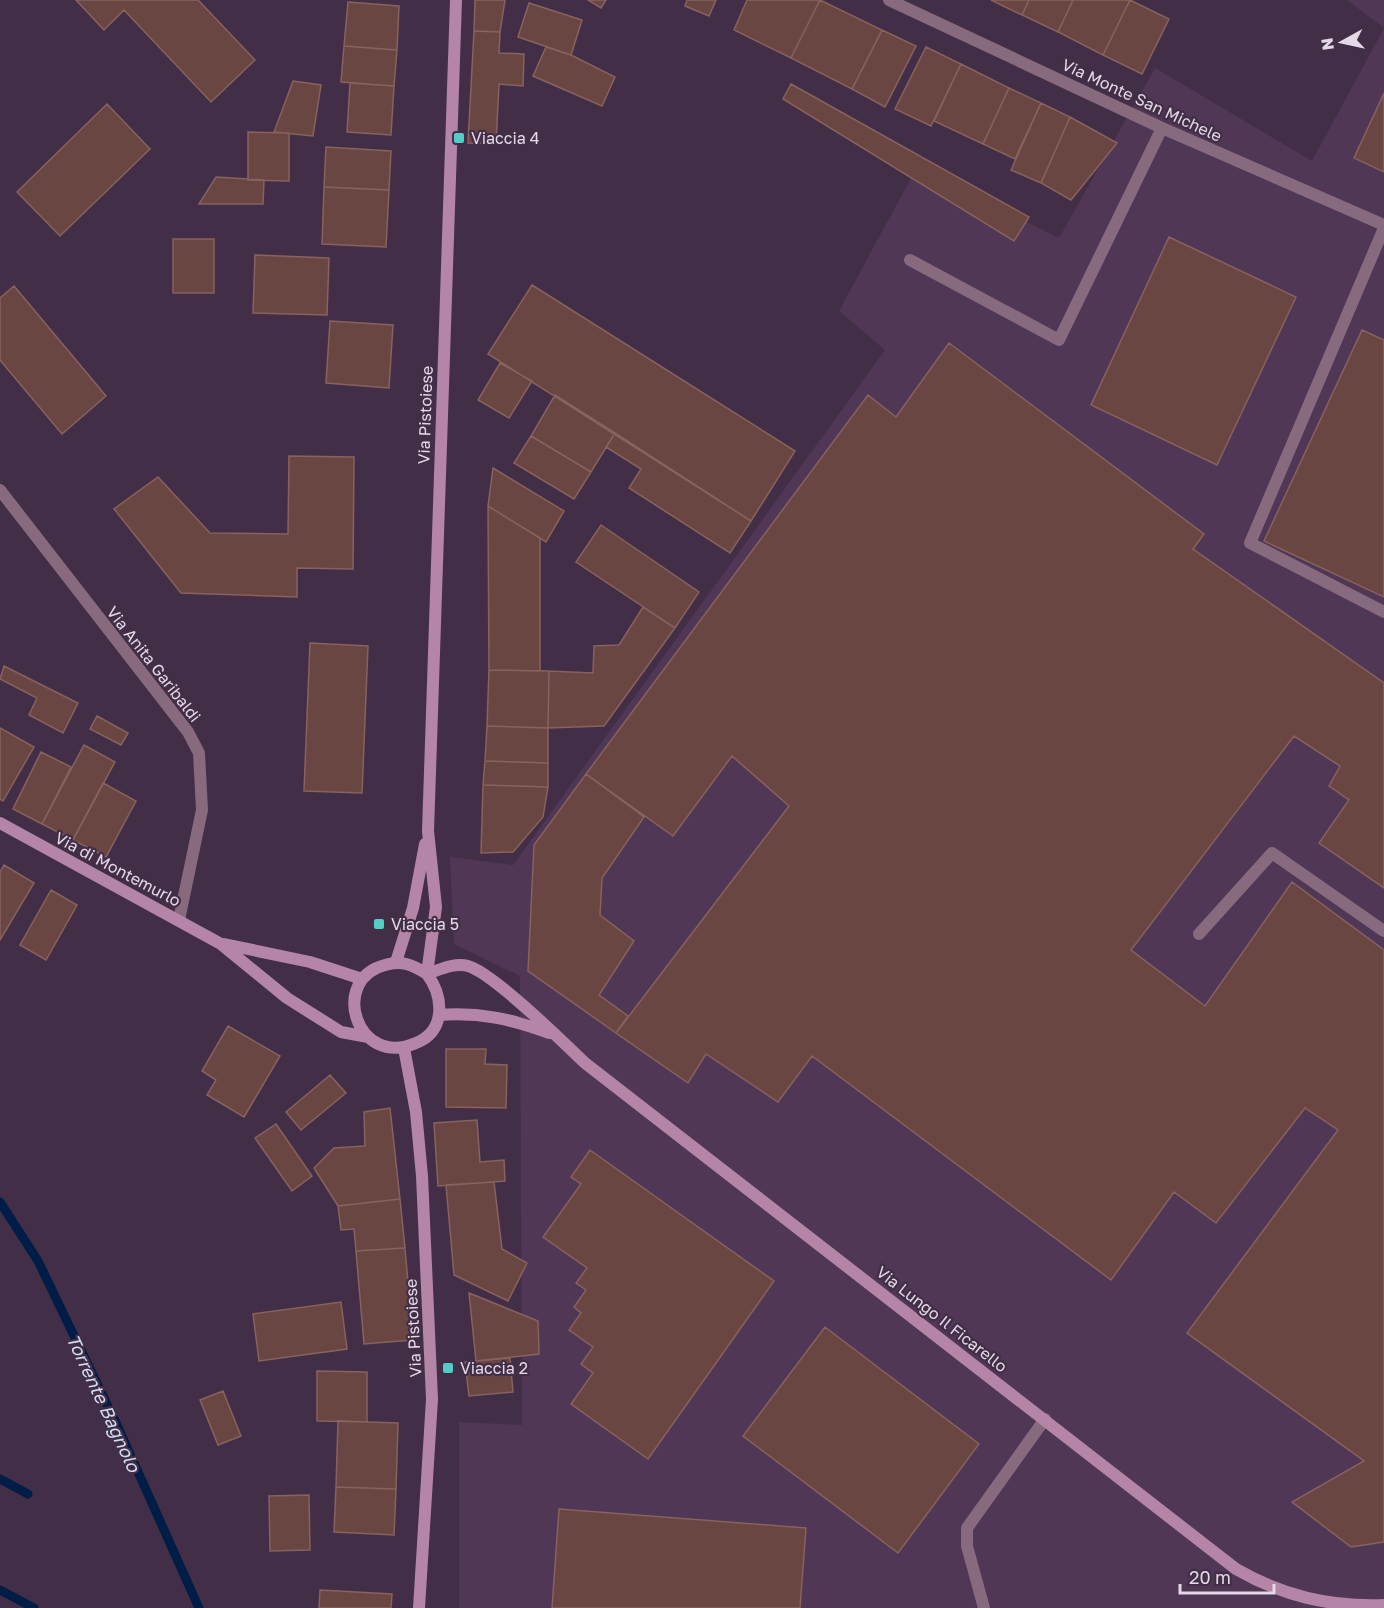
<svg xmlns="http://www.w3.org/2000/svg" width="1384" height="1608" viewBox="0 0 1384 1608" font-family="'Golos Text',sans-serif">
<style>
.built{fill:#4f3755}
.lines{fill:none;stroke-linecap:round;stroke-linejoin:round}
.stream{stroke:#001d47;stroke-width:9}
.building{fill:#6a4643;stroke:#87625e;stroke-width:1.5}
.lane{stroke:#886a7f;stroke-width:12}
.street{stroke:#886a7f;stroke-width:12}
.secondary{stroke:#b485a7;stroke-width:12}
.poi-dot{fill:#54cdc7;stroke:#422f47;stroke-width:2}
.labels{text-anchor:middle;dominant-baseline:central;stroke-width:4.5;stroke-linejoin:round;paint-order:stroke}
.street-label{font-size:16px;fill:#e5d8e8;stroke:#422f47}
.poi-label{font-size:16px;fill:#e5d8e8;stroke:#422f47;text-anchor:start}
.water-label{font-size:18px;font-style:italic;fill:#d1def0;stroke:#422f47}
</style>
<rect width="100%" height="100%" fill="#422f47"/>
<!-- built -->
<path class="built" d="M1347,0H1384V1608H459V1422L522,1425L520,976L454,944L450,857L513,865L885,350L839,311L917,167L1059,238L1155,68L1312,161L1384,28Z"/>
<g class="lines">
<!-- stream -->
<path class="stream" d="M0,1202L38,1261L117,1425L199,1608
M0,1479L28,1494
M0,1590L34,1608"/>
</g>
<!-- building -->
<path class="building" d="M76,0H198L255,60L211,102L124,10L104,30Z
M475,0H505L500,32L474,31Z
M588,0H606L601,8Z
M687,0H716L709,16L685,6Z
M747,0H820L791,58L734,30Z
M820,0L882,30L852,89L791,58Z
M991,0H1029L1022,15Z
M1029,0H1073L1058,32L1022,15Z
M1073,0H1130L1103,55L1058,32Z
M1130,0L1169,19L1142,74L1103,55Z
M348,2L399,6L397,50L344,46Z
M529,3L582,20L571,55L518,37Z
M882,30L916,46L885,107L852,89Z
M474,31L500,32L499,53L524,54L523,86L499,84L496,144L468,143Z
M344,46L397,50L394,86L341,82Z
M546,47L571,55L615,77L602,106L533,76Z
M926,47L961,64L931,126L895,109Z
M961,64L1009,88L983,144L934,121Z
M293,81L321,85L313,136L274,132Z
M350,83L394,86L391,135L347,132Z
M791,84L1029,217L1014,241L783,99Z
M1009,88L1041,103L1015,159L983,144Z
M1384,93V172L1354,158Z
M1041,103L1070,117L1041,183L1011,170Z
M107,104L150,149L60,236L17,192Z
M1070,117L1117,143L1071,200L1041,183Z
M248,132L289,133V181L248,180Z
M326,147L391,151L389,190L324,187Z
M216,177L264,180L263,204H199Z
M324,187L389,190L386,247L322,244Z
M1169,237L1296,297L1217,465L1091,405Z
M173,239H214V293H173Z
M255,255L329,258L327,315L253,313Z
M532,285L795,451L751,521L488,354Z
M14,286L106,396L62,434L0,360V298Z
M330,321L393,325L389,388L326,383Z
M1362,330L1384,340V597L1264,541Z
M949,343L1204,534L1193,549L1384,683V888L1319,843L1349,800L1329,786L1340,766L1294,736L1131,950L1205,1006L1292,882L1384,950V1542L1351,1547L1292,1502L1364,1461L1187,1333L1338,1130L1305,1108L1216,1223L1174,1192L1111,1280L812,1056L778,1102L706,1054L688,1083L616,1033L789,806L732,756L673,836L586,774L868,395L896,417Z
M500,363L532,381L509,418L478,400Z
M555,395L615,433L591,472L531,436Z
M615,433L751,521L730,553L629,488L641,469L606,447Z
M531,436L591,472L574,499L514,463Z
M289,456L354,457L353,569L297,568V597L181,593L114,509L158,477L210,533L288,534Z
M493,468L564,511L546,542L488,506Z
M488,506L540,538V671L489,670Z
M601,525L699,592L675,628L576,562Z
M643,607L675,628L604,726L548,728L549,671L593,673L594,646L619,645Z
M310,643L368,646L362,793L304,791Z
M4,666L78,703L63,733L29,715L37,698L0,679Z
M489,670L549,671L548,728L487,726Z
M97,716L128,733L121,745L90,729Z
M487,726L548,728V763L485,761Z
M0,728L34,747L3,801L0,799Z
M84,745L115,762L73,840L42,824Z
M41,752L71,767L42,824L13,809Z
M485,761L548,763V787L483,785Z
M586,774L644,817L602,878L600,915L634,941L599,995L628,1016L616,1033L528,971L534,845Z
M103,783L136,801L106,857L73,840Z
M483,785L548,787L543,817L513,852L481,853Z
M4,865L34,883L0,940V872Z
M51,890L77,905L46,960L20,945Z
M228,1026L280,1056L244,1117L207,1095L216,1080L202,1071Z
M446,1049H486L485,1064L507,1065L506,1108L446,1107Z
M330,1075L346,1093L301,1130L286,1112Z
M390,1108L400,1199L338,1206L314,1168L334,1148L365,1146L364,1112Z
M477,1120L480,1162L504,1160L505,1181L438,1186L434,1123Z
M276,1124L312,1176L292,1191L255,1138Z
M590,1150L774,1281L648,1459L571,1404L593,1373L581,1364L593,1347L569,1330L581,1313L574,1307L586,1290L576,1283L587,1268L543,1237L581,1184L571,1177Z
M494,1182L502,1249L527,1263L508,1301L454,1275L446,1185Z
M400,1199L405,1248L356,1251L354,1229L341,1230L338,1206Z
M405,1248L413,1340L364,1344L356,1251Z
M469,1293L538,1321L539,1354L476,1361Z
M341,1302L347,1349L259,1361L253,1314Z
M825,1327L979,1444L898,1553L743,1436Z
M510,1358L513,1392L469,1396L465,1362Z
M317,1371L367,1372V1422L317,1421Z
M223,1391L241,1436L218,1445L200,1400Z
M338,1421L398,1423L396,1489L336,1487Z
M336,1487L396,1489L394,1535L334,1532Z
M309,1495L310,1550L270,1551L269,1496Z
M559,1509L806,1528L800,1608H552Z
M320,1590L392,1594L391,1608H319Z"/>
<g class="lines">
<!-- lane -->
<path class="lane" d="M1384,228L1250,543L1384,612
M1199,934L1272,853L1384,931
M984,1608L967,1546V1528L1045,1419"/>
<!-- street -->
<path class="street" d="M889,0L1162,128L1384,225
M910,260L1059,340L1162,128
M0,490L188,732L199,753L202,810L179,920"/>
<!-- secondary -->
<path class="secondary" d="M0,823L221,944L287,998L341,1032L368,1037
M224,944L310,962L362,979
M396,962L413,908L425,844
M427,974C413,965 402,960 385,965C329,979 356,1069 416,1043C446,1031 444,997 427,974L436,907L428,831L456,0
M427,974C439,970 455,962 468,966C493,973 563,1042 585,1063L1236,1569C1283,1596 1329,1607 1384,1605
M439,1015C479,1012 512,1019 549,1033
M404,1048L416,1112L422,1176L432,1399L419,1608"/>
</g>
<!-- markers -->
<g class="poi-dot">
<rect x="453" y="132" width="12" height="12" rx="3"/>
<rect x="373" y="918" width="12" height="12" rx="3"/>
<rect x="442" y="1362" width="12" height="12" rx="3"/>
</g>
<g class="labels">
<!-- street labels -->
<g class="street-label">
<text transform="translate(1142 100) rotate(25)">Via Monte San Michele</text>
<text transform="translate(425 415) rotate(-88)">Via Pistoiese</text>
<text transform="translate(154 664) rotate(52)">Via Anita Garibaldi</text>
<text transform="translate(118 869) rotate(28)">Via di Montemurlo</text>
<text transform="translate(942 1319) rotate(38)">Via Lungo Il Ficarello</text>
<text transform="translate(413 1328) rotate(-93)">Via Pistoiese</text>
</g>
<!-- poi labels -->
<g class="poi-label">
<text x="471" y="138">Viaccia 4</text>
<text x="391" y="924">Viaccia 5</text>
<text x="460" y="1368">Viaccia 2</text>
</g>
<!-- water labels -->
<g class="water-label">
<text transform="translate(104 1403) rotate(65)">Torrente Bagnolo</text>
</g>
</g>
<!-- north arrow -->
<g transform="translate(1342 42) rotate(262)" stroke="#422f47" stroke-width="4.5" paint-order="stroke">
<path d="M0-4.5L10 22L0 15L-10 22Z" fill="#e5d8e8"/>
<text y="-9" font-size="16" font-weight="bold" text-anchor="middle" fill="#e5d8e8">N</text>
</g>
<!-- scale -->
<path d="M1180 1584v9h94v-9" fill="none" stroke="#e5d8e8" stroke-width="3"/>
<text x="1189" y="1584" font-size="18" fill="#e5d8e8" stroke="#422f47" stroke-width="4.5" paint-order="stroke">20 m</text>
</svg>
